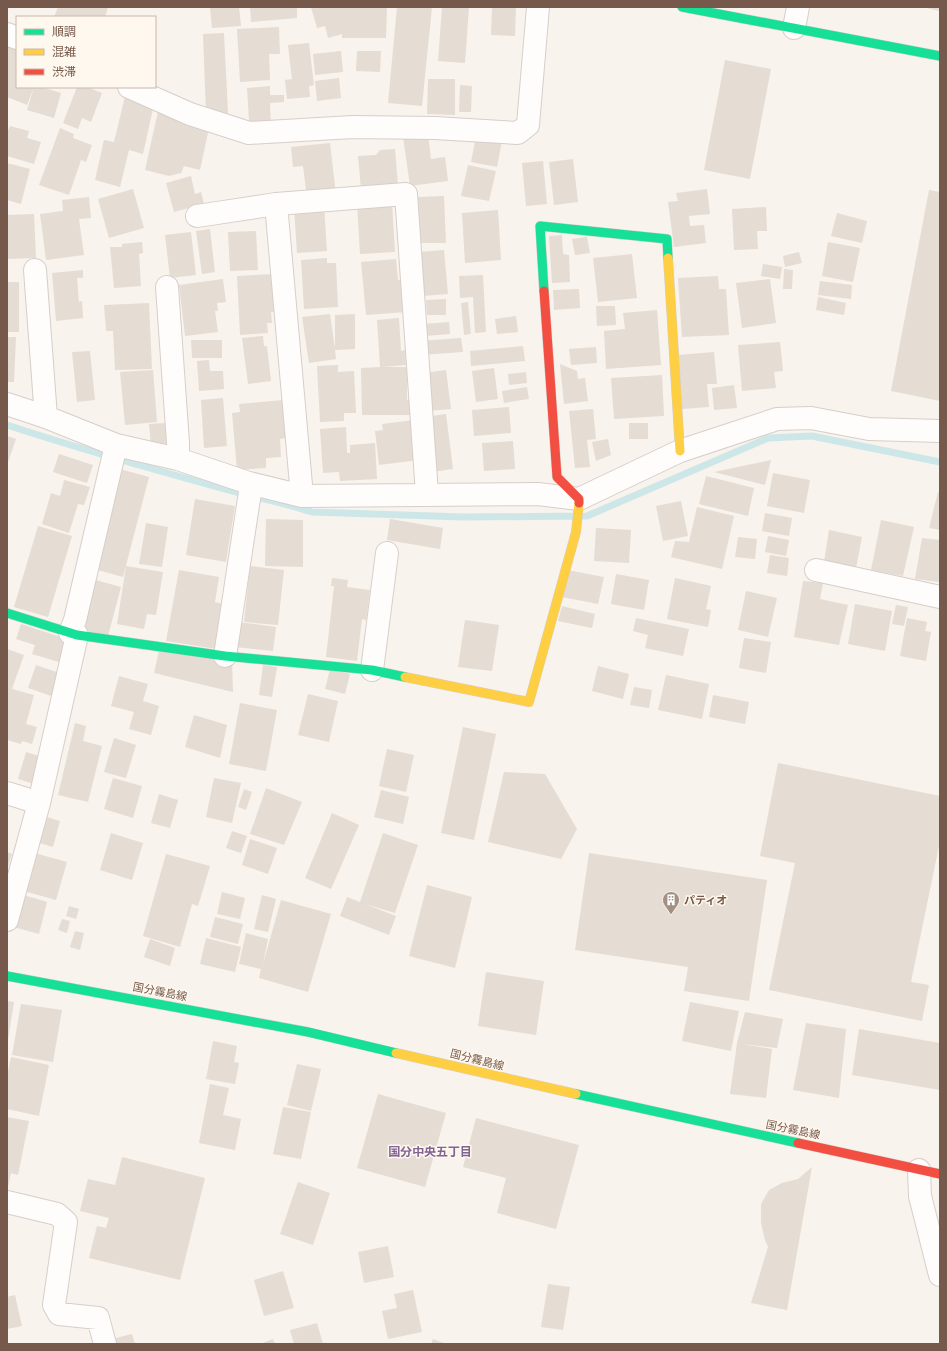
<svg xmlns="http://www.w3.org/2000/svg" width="947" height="1351" viewBox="0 0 947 1351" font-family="Signika,'Noto Sans JP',sans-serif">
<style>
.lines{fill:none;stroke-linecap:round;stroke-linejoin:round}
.stream{stroke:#cde7e9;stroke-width:7}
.building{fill:#e5dcd4}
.street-casing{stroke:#d6cec9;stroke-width:24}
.fast-casing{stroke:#d7cec9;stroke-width:10}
.slow-casing{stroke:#d7cec9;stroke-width:10}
.jam-casing{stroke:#d7cec9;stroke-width:10}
.street{stroke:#fefdfc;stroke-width:22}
.fast{stroke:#16e098;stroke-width:9}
.slow{stroke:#ffcf43;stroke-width:9}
.jam{stroke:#f24e42;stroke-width:9}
.labels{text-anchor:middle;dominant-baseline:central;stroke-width:3;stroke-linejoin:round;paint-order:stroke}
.poi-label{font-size:11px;font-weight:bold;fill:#77594b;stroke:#fff8ee;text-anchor:start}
.street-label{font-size:11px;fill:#77594b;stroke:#fff8ee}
.neighbourhood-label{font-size:12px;font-weight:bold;fill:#816394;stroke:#fff8ee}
</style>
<rect width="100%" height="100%" fill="#f8f3ed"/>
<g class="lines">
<!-- stream -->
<path class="stream" d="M7,425C80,449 155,470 229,490C257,498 285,503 312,512L463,517L587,516L768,438L812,436L940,462"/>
</g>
<!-- building -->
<path class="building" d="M58,7H108L105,17H54Z
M210,7H239L241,26L212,28Z
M250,7H297V18L251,22Z
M311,7H387L386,38H342V34L328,38L325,26L317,28Z
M397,7H432L422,106L388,103Z
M442,7H469L465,63L438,61Z
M492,7H516L515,36L491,35Z
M926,7H940V11L926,8Z
M279,27L280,54H269L270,80L240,82L237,29Z
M224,33L228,113L206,114L203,34Z
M309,43L314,85L309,86L310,97L287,99L285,80L292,79L288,45Z
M7,44L17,46V87H34L27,105L7,97Z
M341,51L343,72L315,75L313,54Z
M357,51H381L380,72L356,71Z
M725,60L771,69L750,179L704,170Z
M339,78L341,98L317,101L315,81Z
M428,79H455V115L427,114Z
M460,85L472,86L471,112H459Z
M270,86V95H284V102L270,103L271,129L257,130L256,121H249L247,88Z
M34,87H42L61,93L54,118L27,110Z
M77,87H87L102,93L91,122L82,118L78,129L63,123Z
M126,92L154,104L143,154L129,150L120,187L95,180L104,140L114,142Z
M159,107L209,128L200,170L184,166L181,173L169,176L145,170Z
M10,126L29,131L27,138L41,142L34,164L7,156V133Z
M60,128L74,134L73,138L92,145L86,162L81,160L69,195L39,185Z
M428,134L431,159L445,157L448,181L410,186L403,137Z
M476,136L502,141L497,167L471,162Z
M330,143L336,195L307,198L303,166L293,167L291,147Z
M395,149L398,186L361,189L358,156L376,155L380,150Z
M573,159L578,202L554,205L549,162Z
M543,161L547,204L526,206L522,163Z
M7,163L30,169L21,204L7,200Z
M468,165L496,171L489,201L461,196Z
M191,176L195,194L201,192L204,204L174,212L166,183Z
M133,189L144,228L109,238L98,199Z
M707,189L710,214L689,216L690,226L704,225L706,243L674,247L668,202L678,201L676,193Z
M929,190L940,192V401L891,391Z
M444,196L446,243H420L418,197Z
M89,197L91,218L79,219L84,255L46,260L40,214L63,211L62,200Z
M392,202L395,252L360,254L357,204Z
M324,206L327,251L297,253L294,208Z
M766,207L767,231H757L758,249L734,250L732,209Z
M498,210L501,260L465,263L462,213Z
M837,213L867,221L862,243L831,236Z
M34,214L36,258L7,259V215Z
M210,229L215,272L202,274L196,231Z
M256,231L258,270L230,271L228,232Z
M191,232L196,275L170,278L165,235Z
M562,235L563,254L569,255L570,282L552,283L549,236Z
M587,237L590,253L575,255L572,239Z
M142,242L143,253L139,254L141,286L114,288L110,247H122V244Z
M828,242L860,248L853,282L822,276Z
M444,250L448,294L422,296L418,252Z
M799,252L802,263L785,267L783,256Z
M632,254L637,298L598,302L593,258Z
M327,258V263H336L338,307L304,309L301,260Z
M396,259L398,280L404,279L407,312L366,315L361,262Z
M763,264L782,267L780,279L761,276Z
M784,269L793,270L792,289H783Z
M83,270V278H77L79,302L82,301L83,318L56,321L52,273Z
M275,274L277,312H271L272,323H267L268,333L240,335L237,276Z
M483,275L486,332L475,333L473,297L460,298L459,276Z
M718,276L719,289H726L729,335L682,337L678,278Z
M223,279L226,302L217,303L218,311H215L218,332L185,336L179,285Z
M770,279L776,323L742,328L736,283Z
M820,281L852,285L851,299L818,295Z
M7,282H19V332H7Z
M579,289L580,308L554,310L553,290Z
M818,297L846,303L844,315L816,310Z
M446,299V315H427L426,300Z
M468,302L471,334L464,335L461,303Z
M149,303L152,369L115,370L113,331H106L104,305Z
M596,306H615L616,325L597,326Z
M657,310L661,365L606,369L604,331L625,329L623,313Z
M330,314L335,349V315L355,314V349L335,350L336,359L309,363L302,317Z
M516,316L518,332L497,334L495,319Z
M399,318L401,351L405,350L406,365L382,367H407V400L415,399V415H362L361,368L380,367L377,320Z
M449,322L450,334L425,336L424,324Z
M263,336L264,346H267L271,381L248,384L242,338Z
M7,337H16L14,382H7Z
M461,338L463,352L421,355L420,341Z
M191,340H222V358H192Z
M780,342L783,371L774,372L776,388L742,391L738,345Z
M523,346L525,361L471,366L470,351Z
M596,347L597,363L571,365L569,349Z
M90,351L95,400L77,402L72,352Z
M714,352L717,384H707L709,407L682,409L678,355Z
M209,360L210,371H223L224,389L199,391L197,361Z
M560,364L577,371L578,379L585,378L588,401L564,404Z
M338,365V372L354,371L356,413H344V421L320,422L317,366Z
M494,368L498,399L476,402L472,371Z
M153,370L157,422L125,425L120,372Z
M446,370L451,409L428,411L424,373Z
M526,372L527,383L509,385L508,374Z
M662,375L664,416L614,419L611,378Z
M734,385L737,408L714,410L712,388Z
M527,387L529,399L504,403L502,391Z
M223,398L227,446L204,448L201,400Z
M283,400L287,438L280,439L281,457L266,458V468L237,470L232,413L240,412L239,404Z
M509,407L511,433L474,436L472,410Z
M593,409L596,439L587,440L590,467L575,468L569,411Z
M446,414L453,469L432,472L425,417Z
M414,420L419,460L379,465L375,431L383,430L382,424Z
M167,423L169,443L151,445L149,424Z
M629,423H648V439H629Z
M346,427L347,453H350V445L375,443L377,479L340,481L339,472L323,473L320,429Z
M7,436L16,439L7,465Z
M608,439L611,455L596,461L592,442Z
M513,441L515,469L484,471L482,443Z
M59,454L93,465L87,483L53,472Z
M771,460L765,485L714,472Z
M120,469L149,477L123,577L94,569Z
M773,473L810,480L804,513L767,506Z
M706,476L754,488L748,516L699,504Z
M64,480L90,487L84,505L78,504L69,533L42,524L51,493L60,496Z
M938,492H940V530L929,528Z
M195,499L235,506L226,562L186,555Z
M681,501L688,536L663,541L656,506Z
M697,507L734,516L722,569L671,557L675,541L689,542Z
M765,513L792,518L789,536L762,531Z
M266,519L303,520V567L265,566Z
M390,519L443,528L440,549L387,540Z
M881,520L914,527L903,576L871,570Z
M146,523L168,527L162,567L139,564Z
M38,526L72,536L48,617L14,607Z
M596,528L631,530L629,563L594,561Z
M829,530L862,537L856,568L824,562Z
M768,536L789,540L786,556L765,552Z
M738,537L757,539L755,559L735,557Z
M922,538L940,540V582L915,579Z
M770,555L789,558L787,576L767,573Z
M126,566L163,572L156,615L147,614L144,629L117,624Z
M250,566L284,570L278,625L244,622Z
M179,570L219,577L215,602L229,606L223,650L166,641Z
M567,570L604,577L598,604L562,597Z
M616,574L649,580L644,610L611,604Z
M332,578L348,580L347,587L370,590L366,620L362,619L357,661L326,657L334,586H331Z
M675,578L711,586L706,609L711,610L708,627L667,619Z
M92,579L121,587L108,636L79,629Z
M803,581L823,583L820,599L848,605L839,645L794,637Z
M746,591L777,598L768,637L738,630Z
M855,604L892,611L885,651L848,644Z
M896,605L908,607L904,626L892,624Z
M562,606L595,614L592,628L558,621Z
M636,618L689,629L683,656L645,648L648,635L633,631Z
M907,618L927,622L925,631L931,632L926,661L900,656Z
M465,620L499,625L492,671L458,667Z
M238,622L276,627L273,651L235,647Z
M21,624L76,642L69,665L32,654L35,645L16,639Z
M744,638L771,642L766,673L739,668Z
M7,649L24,655L12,689L34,695L26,724L37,727L32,744L22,741L21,744L7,740Z
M159,651L232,662L233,692L154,673Z
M36,665L71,677L63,700L28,688Z
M263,665L277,667L272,697L259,695Z
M598,666L629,674L623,699L592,691Z
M330,669L350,674L345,694L325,689Z
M666,675L709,684L702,719L658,710Z
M119,676L148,684L143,701L159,706L151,735L129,729L134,712L111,706Z
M634,687L652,690L649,708L630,705Z
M308,694L338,701L329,742L298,735Z
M713,695L749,702L745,724L709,717Z
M240,703L277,710L266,771L229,764Z
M194,715L227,725L220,758L185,747Z
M75,723L86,726L83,741L102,746L88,802L58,795Z
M463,727L496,734L474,840L441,833Z
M114,738L136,745L126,778L104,772Z
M387,749L414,755L406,792L379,786Z
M26,752L42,757L34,784L18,779Z
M778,763L940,796V841L911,982L929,985L922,1021L769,990L795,863L760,856Z
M504,772L545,774L577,829L561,859L488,842Z
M113,778L142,786L133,818L104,809Z
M214,778L241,783L232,823L206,817Z
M266,788L302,802L284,845L250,834Z
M244,789L252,792L246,810L238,807Z
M381,790L409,797L403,824L374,817Z
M159,794L178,800L170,828L151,823Z
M332,813L359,825L331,889L305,878Z
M40,815L60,821L53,847L33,841Z
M232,831L247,836L241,853L226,848Z
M111,833L143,843L132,880L100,870Z
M383,833L418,845L395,913L365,904L396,916L389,935L340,916L347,897L360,902Z
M250,839L277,848L268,874L242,865Z
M7,852L12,854L7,869Z
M31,852L67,862L56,900L20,890Z
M589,853L767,880L749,1001L684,991L688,967L575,950Z
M166,854L210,866L198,906L192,904L180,947L143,936Z
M427,885L472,897L455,968L409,956Z
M222,892L245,898L240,919L217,914Z
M20,894L47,902L39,934L10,926Z
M262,895L276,899L268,932L254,929Z
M281,900L331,914L308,992L259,978L261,969L239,964L246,933L268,939L263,964Z
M69,906L79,909L76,919L66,916Z
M215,917L243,924L238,944L210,937Z
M62,919L70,921L67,933L58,930Z
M75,931L84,933L80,950L70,947Z
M206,938L241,947L235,972L200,964Z
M150,939L175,948L170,966L144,957Z
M486,972L544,981L536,1035L478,1026Z
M7,1001L14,1002L8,1040H7Z
M690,1002L739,1011L731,1051L682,1041Z
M21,1004L62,1010L53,1062L12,1055Z
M745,1012L783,1019L777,1048L742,1044L772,1049L766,1098L730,1094L737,1043Z
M806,1023L846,1029L839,1098L793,1090Z
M859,1029L940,1043V1090L852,1075Z
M213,1041L237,1046L234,1062L239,1063L235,1084L206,1079Z
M11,1057L49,1065L39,1116L7,1109V1076Z
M297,1064L321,1069L311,1111L287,1105Z
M210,1084L229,1088L223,1115L241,1119L235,1150L199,1143Z
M378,1094L446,1113L425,1187L357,1168Z
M283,1107L311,1112L301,1159L273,1154Z
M7,1117L29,1121L18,1175L11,1173L8,1187Z
M476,1118L579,1145L556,1229L497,1213L506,1178L463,1167Z
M122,1157L205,1178L180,1280L89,1258L97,1226L106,1228L109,1218L80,1211L88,1179L115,1185Z
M812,1167L787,1310L751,1303L768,1247L765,1240L761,1223V1204L769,1190L782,1183L798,1179Z
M298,1182L330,1193L313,1245L280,1234Z
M388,1246L394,1277L364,1283L358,1252Z
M283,1271L294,1308L264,1316L254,1280Z
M548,1284L570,1287L563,1330L541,1327Z
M413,1290L422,1332L388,1339L382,1311L397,1308L394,1294Z
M15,1295L22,1326L7,1329V1297Z
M317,1323L323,1344H294L290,1330Z
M132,1334L135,1344H109L108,1340Z
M273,1339L275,1344H260Z
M433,1339L446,1344H431Z"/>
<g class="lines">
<defs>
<path id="street" d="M794,28L798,7
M7,34L17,38
M129,87L190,114L249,133L353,127L435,128L518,133L528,125L538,7
M197,216L276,204
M35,270L46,417
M167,287L178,443V459
M7,404L46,417L116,445L178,459L249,483L302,496L538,494L579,499L680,451L777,419L811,418L869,429L940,431
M302,496L276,204L406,194L427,494
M816,570L940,597
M70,633L75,620L116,445
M225,656L250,492L249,483
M372,670L387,553
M7,793L39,803
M7,920L39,803L77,635
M919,1170L920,1196L940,1275
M7,1202L57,1214L66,1222L54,1305L59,1314L98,1318L105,1344"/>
<path id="fast" d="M682,7L940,56
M544,291L540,226L667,239L668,258
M7,613L77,635L225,656L372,670L405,677
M7,976L308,1032L396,1053
M576,1094L798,1143"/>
<path id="slow" d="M668,258L680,451
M405,677L529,702L576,532L579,503
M396,1053L576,1094"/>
<path id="jam" d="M544,291L557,477L579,499V503
M798,1143L940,1174"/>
</defs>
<!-- street casing -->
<use href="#street" class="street-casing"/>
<!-- fast casing -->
<use href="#fast" class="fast-casing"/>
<!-- slow casing -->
<use href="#slow" class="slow-casing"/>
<!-- jam casing -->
<use href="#jam" class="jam-casing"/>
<!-- street -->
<use href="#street" class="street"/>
<!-- fast -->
<use href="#fast" class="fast"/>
<!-- slow -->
<use href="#slow" class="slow"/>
<!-- jam -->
<use href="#jam" class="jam"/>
</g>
<!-- icons -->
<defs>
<symbol id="building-pin" viewBox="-11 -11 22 30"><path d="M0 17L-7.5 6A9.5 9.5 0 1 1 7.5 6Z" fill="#a48f84" stroke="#fff8ee"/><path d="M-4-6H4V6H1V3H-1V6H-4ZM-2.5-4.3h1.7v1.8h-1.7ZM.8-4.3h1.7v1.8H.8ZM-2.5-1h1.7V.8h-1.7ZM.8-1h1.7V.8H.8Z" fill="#fff"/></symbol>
</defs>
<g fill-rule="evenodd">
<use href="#building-pin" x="661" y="890" width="20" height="27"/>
</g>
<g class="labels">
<!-- poi labels -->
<g class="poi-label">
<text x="684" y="900">パティオ</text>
</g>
<!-- street labels -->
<g class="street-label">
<text transform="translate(160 992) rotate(11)">国分霧島線</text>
<text transform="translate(477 1060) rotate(14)">国分霧島線</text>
<text transform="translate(793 1130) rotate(12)">国分霧島線</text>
</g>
<!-- neighbourhood labels -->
<g class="neighbourhood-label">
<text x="430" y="1152">国分中央五丁目</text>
</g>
</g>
<!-- border -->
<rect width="947" height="1351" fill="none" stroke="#77594b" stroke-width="16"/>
<!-- legend -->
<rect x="16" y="16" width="140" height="72" fill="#fff8ee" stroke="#c9b8ad"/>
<rect x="24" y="29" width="20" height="6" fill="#16e098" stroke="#c9b8ad"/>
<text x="52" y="36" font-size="12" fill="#77594b">順調</text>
<rect x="24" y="49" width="20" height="6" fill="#ffcf43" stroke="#c9b8ad"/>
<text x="52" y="56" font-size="12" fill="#77594b">混雑</text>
<rect x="24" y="69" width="20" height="6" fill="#f24e42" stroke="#c9b8ad"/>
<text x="52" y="76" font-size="12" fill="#77594b">渋滞</text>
</svg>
